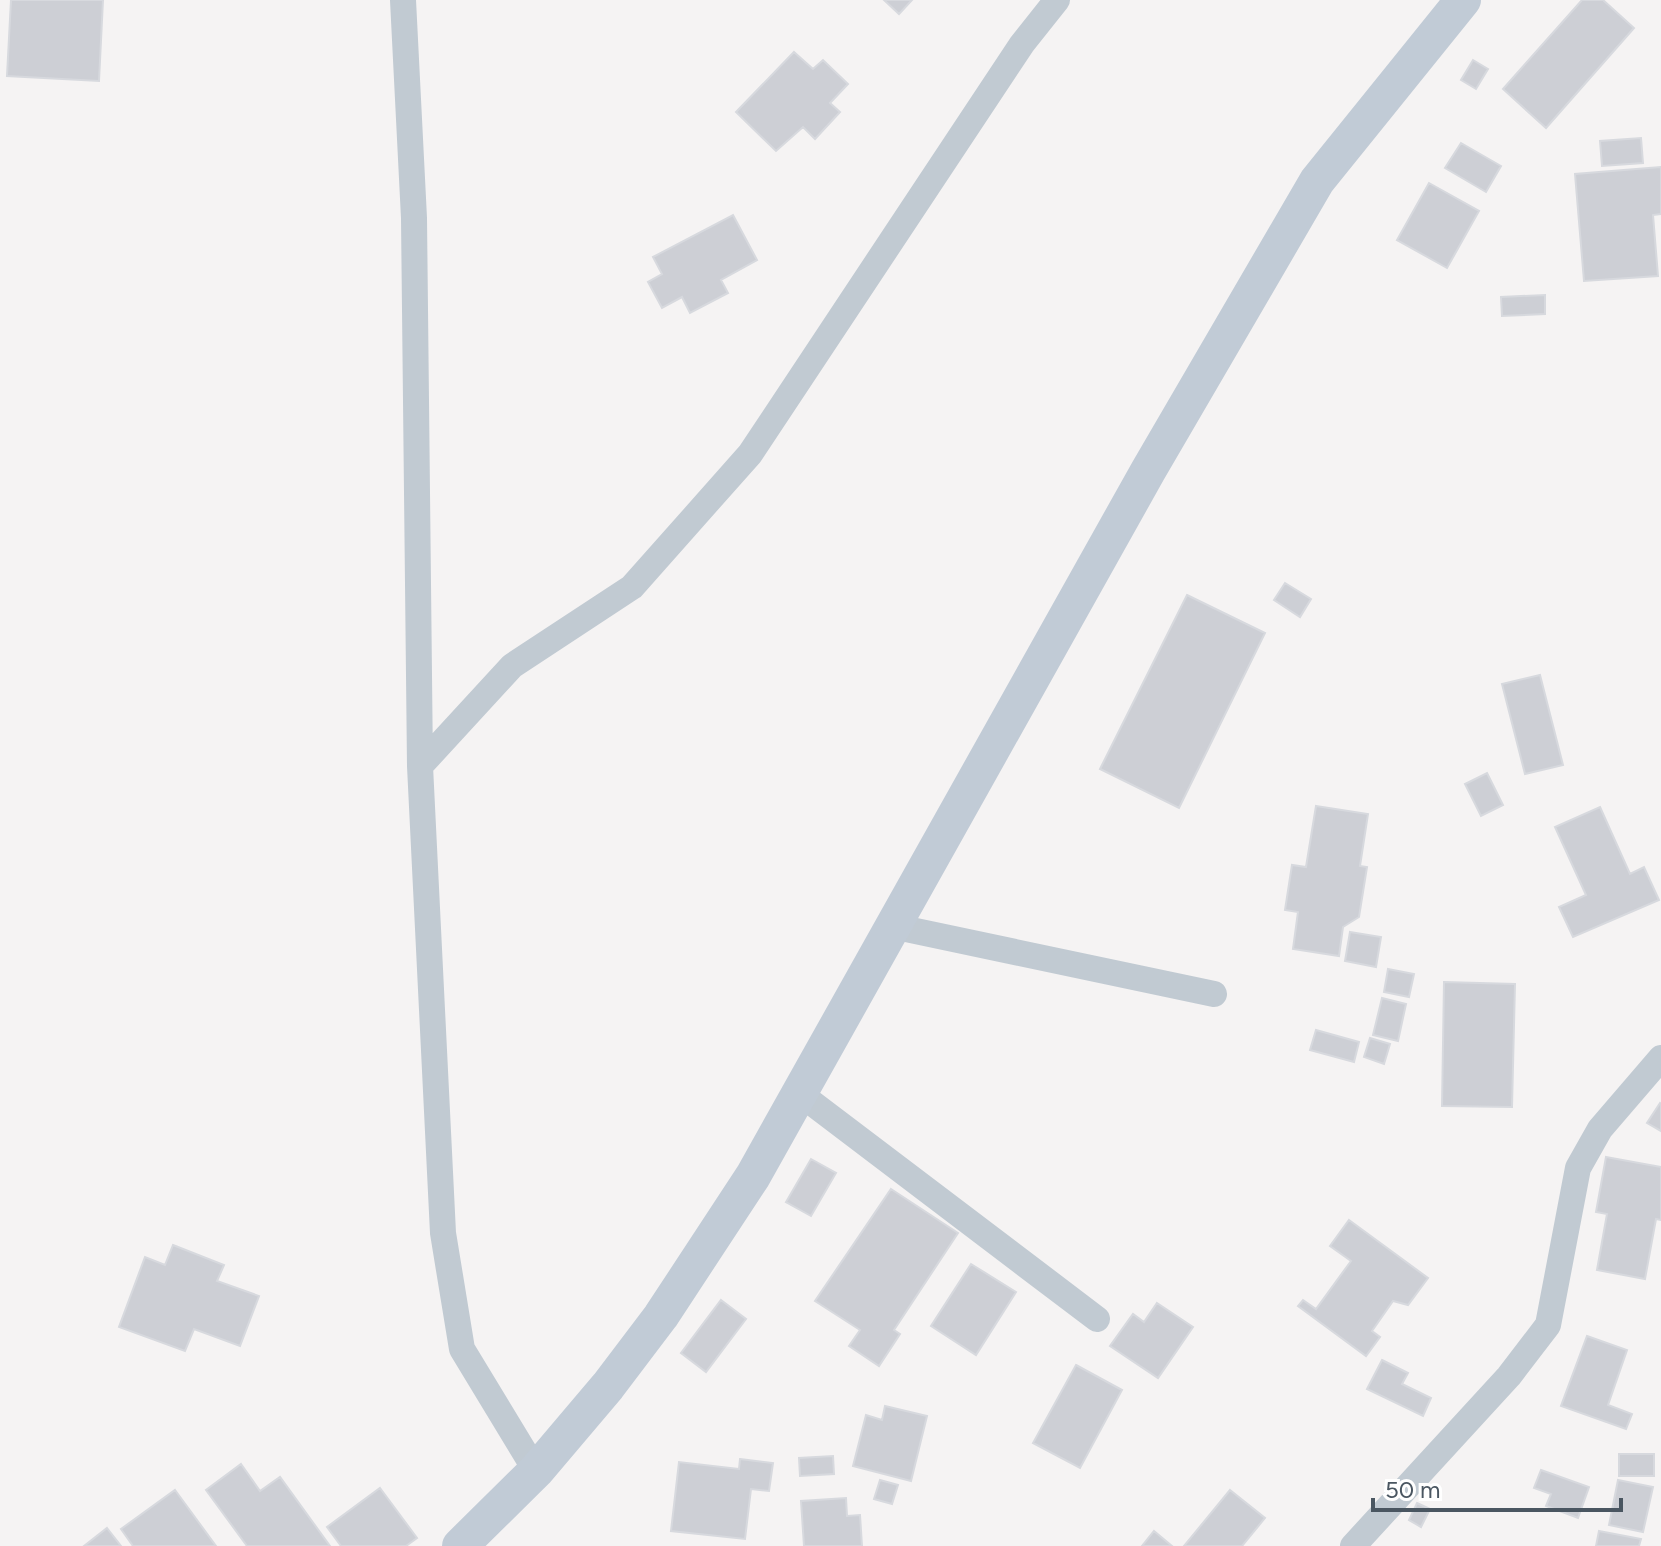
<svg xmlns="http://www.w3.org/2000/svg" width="1661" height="1546" viewBox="0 0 1661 1546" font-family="Figtree,sans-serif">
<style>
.building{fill:#cdcfd5;stroke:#d7d9de;stroke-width:2}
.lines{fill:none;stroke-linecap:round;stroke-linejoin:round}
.street{stroke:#c1cad2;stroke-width:26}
.secondary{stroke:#c1cbd6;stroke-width:36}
</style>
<rect width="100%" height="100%" fill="#f5f3f3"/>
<!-- building -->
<path class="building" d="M11,0H103L99,81L7,76Z
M884,0H912L899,14Z
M1582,0H1603L1634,28L1546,128L1503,89Z
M794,52L813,69L823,60L848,84L830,103L840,112L815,139L803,127L776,151L736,112Z
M1473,60L1488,69L1476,89L1461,80Z
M1641,138L1643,163L1602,166L1600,141Z
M1461,143L1501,166L1486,192L1445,168Z
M1661,167V214L1653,215L1658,276L1584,281L1575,174Z
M1429,183L1479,211L1447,268L1397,240Z
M733,215L757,260L721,280L728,293L690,313L682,297L662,308L648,282L662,274L653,257Z
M1545,295V314L1502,316L1501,297Z
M1285,583L1311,599L1300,617L1274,600Z
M1187,595L1265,633L1179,808L1100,769Z
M1540,675L1563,765L1525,774L1502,684Z
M1487,773L1503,805L1481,816L1465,784Z
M1316,806L1368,814L1360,866L1367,867L1359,917L1343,927L1339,956L1293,949L1298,912L1285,910L1292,865L1306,867Z
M1600,807L1630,874L1644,867L1659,900L1573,937L1559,907L1586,895L1555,827Z
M1350,932L1381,937L1376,967L1345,961Z
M1388,969L1414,974L1409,997L1384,992Z
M1444,982L1515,984L1512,1107L1442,1106Z
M1382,998L1406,1004L1398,1041L1373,1035Z
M1316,1030L1359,1042L1354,1062L1310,1050Z
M1370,1038L1390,1044L1384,1064L1364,1057Z
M1660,1103L1661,1104V1131L1647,1123Z
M1606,1157L1661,1167V1220L1656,1219L1645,1279L1597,1270L1607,1214L1596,1212Z
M811,1159L836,1173L811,1216L786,1202Z
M891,1189L958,1233L894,1330L900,1334L879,1366L849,1346L860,1330L815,1301Z
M1349,1220L1428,1278L1408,1305L1393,1301L1372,1331L1380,1337L1366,1356L1298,1306L1303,1300L1316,1309L1351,1261L1330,1246Z
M173,1245L224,1265L217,1281L259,1296L240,1346L194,1329L185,1351L119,1327L145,1257L165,1265Z
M971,1264L1016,1292L976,1355L931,1326Z
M721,1300L746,1319L706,1372L681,1353Z
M1157,1303L1193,1327L1158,1378L1110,1346L1133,1314L1144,1322Z
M1587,1336L1627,1350L1608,1405L1632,1414L1626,1429L1561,1406Z
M1382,1360L1408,1373L1402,1384L1431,1398L1423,1416L1367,1389Z
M1076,1365L1122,1390L1080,1468L1033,1443Z
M885,1406L927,1416L911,1481L853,1466L866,1415L882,1420Z
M1619,1454H1654V1476H1619Z
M833,1456L834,1474L800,1476L799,1458Z
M740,1459L773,1463L769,1491L751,1489L745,1539L671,1531L679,1462L739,1469Z
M241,1464L260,1491L280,1477L330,1546H247L206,1490Z
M1541,1470L1589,1487L1578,1518L1546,1506L1551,1494L1534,1488Z
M880,1480L898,1485L892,1504L874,1499Z
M1618,1480L1653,1487L1643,1532L1609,1525Z
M380,1488L417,1538L406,1546H341L327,1527Z
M175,1490L216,1546H133L121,1529Z
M1230,1490L1265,1518L1242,1546H1184Z
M846,1498L847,1516L860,1515L862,1546H804L801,1501Z
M1417,1503L1430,1509L1421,1527L1409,1520Z
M107,1528L121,1546H84Z
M1154,1531L1172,1546H1142Z
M1599,1531L1641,1539L1639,1546H1596Z"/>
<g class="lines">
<!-- street -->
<path class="street" d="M403,0L414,218L420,766L443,1233L462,1349L536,1471
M420,766L512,666L632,587L750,454L1022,44L1057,0
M892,926L1214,994
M799,1093L1097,1319
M1353,1546L1509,1376L1548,1325L1578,1168L1600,1129L1661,1058"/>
<!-- secondary -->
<path class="secondary" d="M460,1546L536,1471L608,1386L661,1316L753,1176L1148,471L1317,181L1463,0"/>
</g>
<!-- scale -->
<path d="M1373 1498v12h248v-12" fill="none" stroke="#4a5661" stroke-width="4"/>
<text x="1385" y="1498" font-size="24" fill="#4a5661" stroke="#ffffff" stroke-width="6" paint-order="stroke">50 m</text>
</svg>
